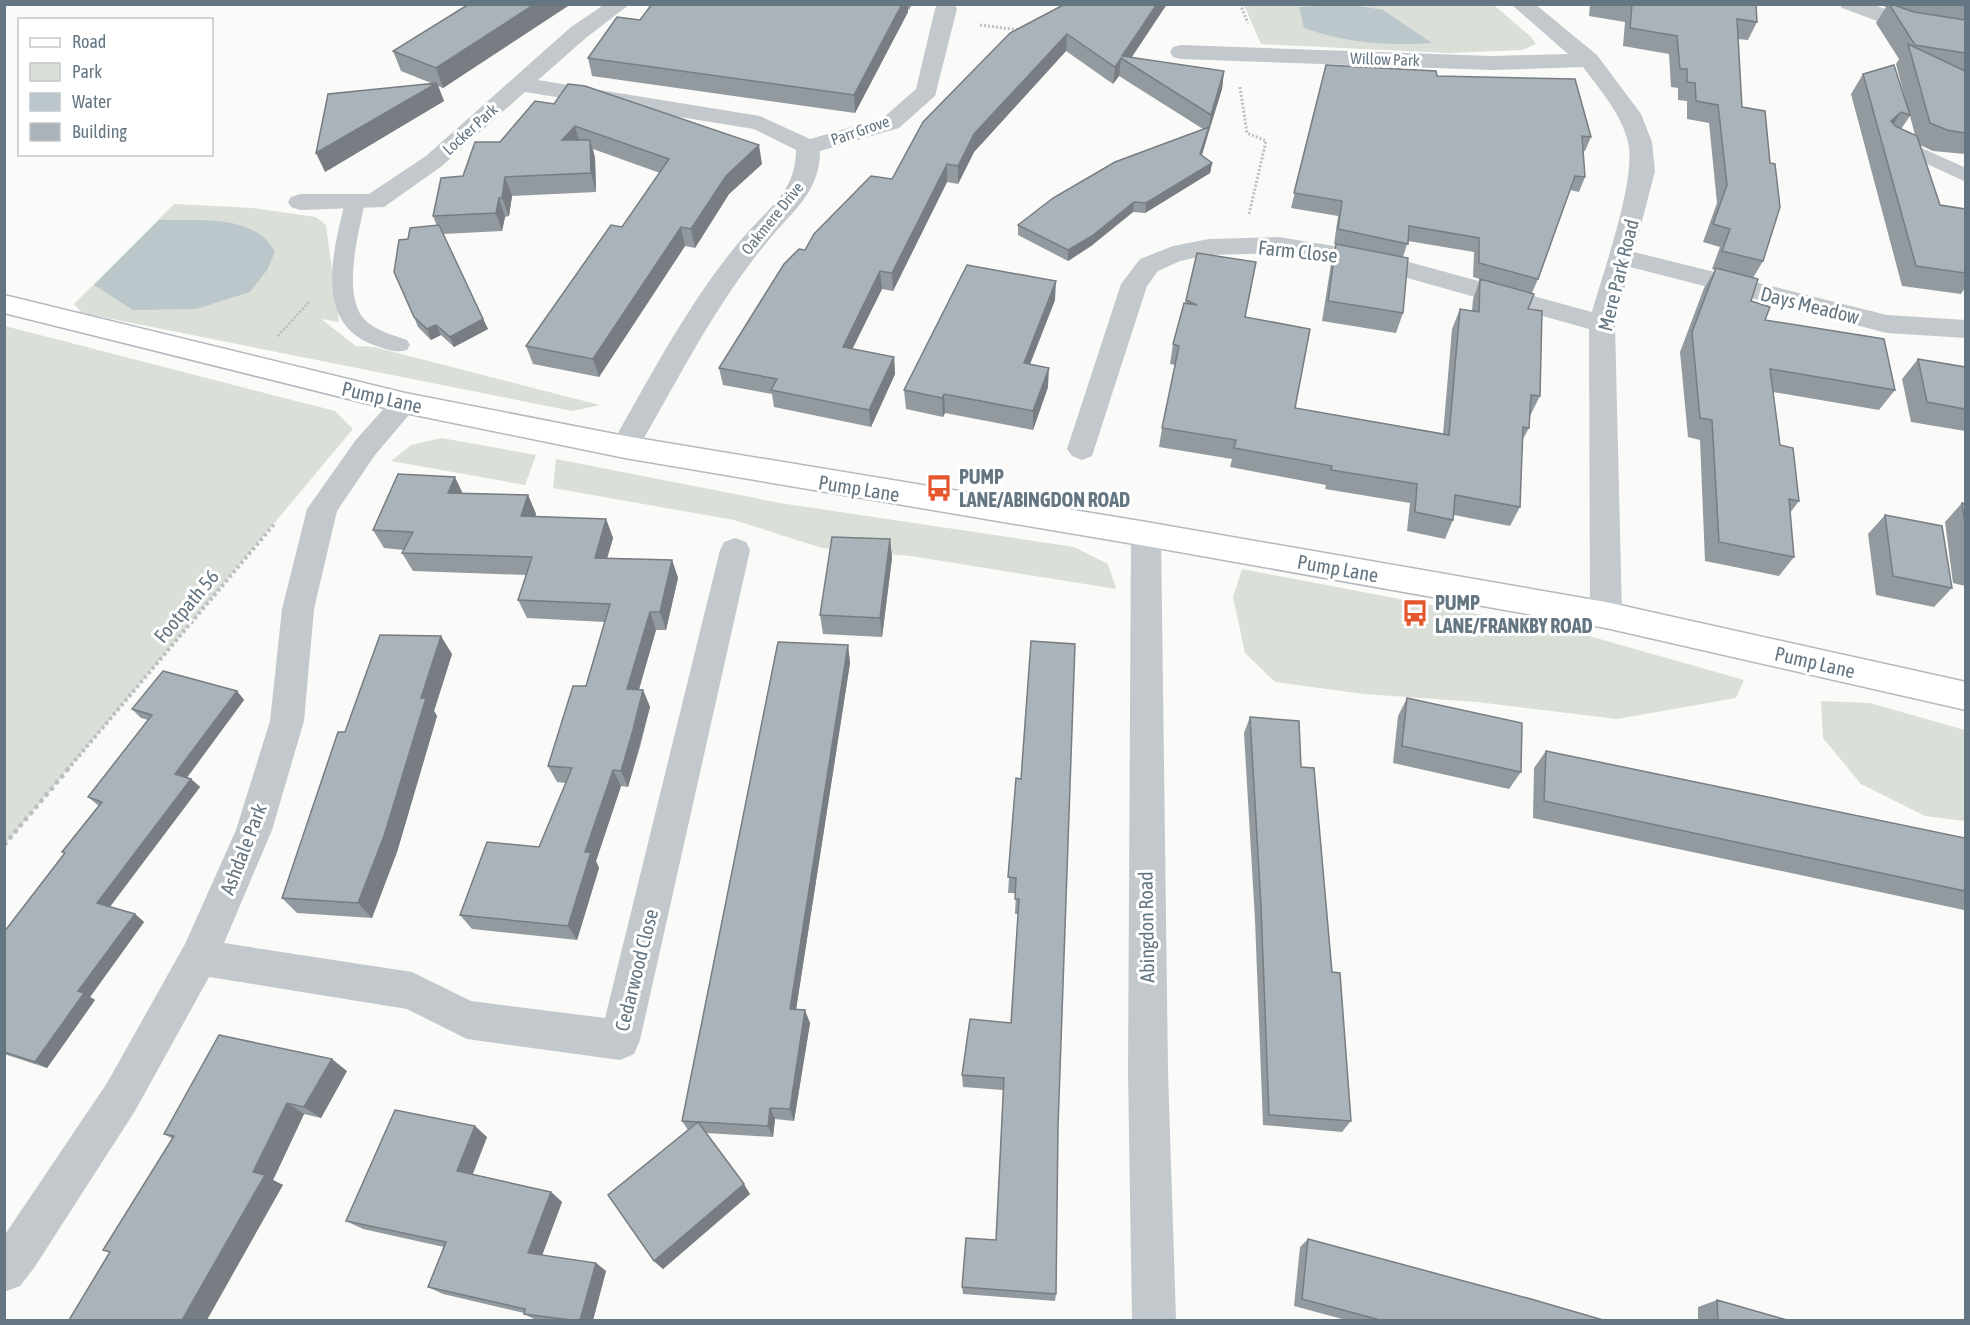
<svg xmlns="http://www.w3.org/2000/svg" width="1970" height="1325" viewBox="0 0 1970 1325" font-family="'Asap Condensed',sans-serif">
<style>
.green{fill:#dadfd7}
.water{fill:#bbc7cb}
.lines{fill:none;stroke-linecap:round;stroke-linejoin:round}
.secondary-casing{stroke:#b3babf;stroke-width:3}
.path-far2{stroke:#bbbfc2;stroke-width:3;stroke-dasharray:2 2;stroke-linecap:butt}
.path-far1{stroke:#bbbfc2;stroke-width:4;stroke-dasharray:3 3;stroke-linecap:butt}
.path{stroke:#bbbfc2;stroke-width:4.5;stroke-dasharray:4 4;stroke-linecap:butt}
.lane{fill:#c3c8cc;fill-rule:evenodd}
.street{fill:#c3c8cc;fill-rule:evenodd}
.secondary{fill:#fff;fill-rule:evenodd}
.wall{fill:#929a9f;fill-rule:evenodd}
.shaded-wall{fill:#777d82}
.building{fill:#aab3b9;stroke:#777d82;stroke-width:1.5}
.labels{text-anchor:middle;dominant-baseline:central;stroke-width:6;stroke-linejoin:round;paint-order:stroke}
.far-street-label{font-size:16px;fill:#657683;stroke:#fff}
.street-label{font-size:20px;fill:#657683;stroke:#fff}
.poi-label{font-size:20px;font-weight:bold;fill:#657683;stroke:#fff;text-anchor:start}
</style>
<rect width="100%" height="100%" fill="#fafaf8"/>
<!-- green -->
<path class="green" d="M1244,5H1494L1531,37L1536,44L1522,50L1449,53L1261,44Z
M174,204L253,208L316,217L326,225L339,322L321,319L356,346L374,347L600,405L572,411L82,313L74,304Z
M5,326L335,411L353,429L5,845Z
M441,438L536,455L525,485L391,461L411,445Z
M556,459L780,503L1074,547L1108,564L1116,589L911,556L822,548L734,520L553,488Z
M1242,569L1582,634L1744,680L1736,698L1617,719L1477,702L1364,694L1275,682L1245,653L1233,597Z
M1821,701L1870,703L1965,730V821L1925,816L1861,784L1823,738Z"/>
<!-- water -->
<path class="water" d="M1348,4L1383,10L1432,43C1387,46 1347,43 1304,28L1299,7Z
M159,220C197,221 255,213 275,252L267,270L250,292L196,309L133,310L94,285Z"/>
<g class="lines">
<defs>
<path id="secondary" d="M4,295L405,393L625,436L1146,522L1606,602L1966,682V710L1606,628L1146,546L625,458L405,413L4,313Z"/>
</defs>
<!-- secondary casing -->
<use href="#secondary" class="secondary-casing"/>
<!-- path-far2 -->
<path class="path-far2" d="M1240,4L1248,23
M980,25L1020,30
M1240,87L1247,133L1266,141L1249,214
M278,336L309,302"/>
<!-- path-far1 -->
<path class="path-far1" d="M67,770L276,522"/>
<!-- path -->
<path class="path" d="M4,845L69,768"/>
<!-- lane -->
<path class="lane" d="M1891,134L1966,168V182L1884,144L1881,140Z
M355,196L362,198L365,202C359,231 341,296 365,320C376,331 393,335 407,340L410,345L407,350C395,354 383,348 371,344C313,321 334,248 345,202L348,198Z"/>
<!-- street -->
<path class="street" d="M605,4H630L587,37L538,80L760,116L810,139L883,118L916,89L935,9L938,4H954L957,9L935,96L899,128L820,151C820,190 796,208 772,236C716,302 678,380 635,454L625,458L615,454L610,447C652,374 691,297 746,234C771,206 796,190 796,150L754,129L525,92L442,166L384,207L300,210L291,207L288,202L291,197L300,194H369L426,156L571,27Z
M1511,4H1535L1597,55L1641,114L1652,142L1655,171L1634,252L1887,315L1966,320V338L1887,333L1630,267L1615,324L1622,615L1617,624L1606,628L1595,624L1590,615L1589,329L1375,269L1279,253L1209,255L1180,261L1158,271L1147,286L1092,456L1082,460L1072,456L1067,449L1121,284L1140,259L1173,246L1209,239L1279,237L1376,253L1592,312C1603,272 1637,179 1628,142C1621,113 1600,90 1583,67L1492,70L1181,59L1173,57L1170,52L1173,47L1181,45L1492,56L1568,54Z
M1839,4H1871L1914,19L1966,26V39L1902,30L1842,8Z
M405,393L415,396L419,403L375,455L337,511L314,609L304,721L272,830L224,943L412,972L471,1001L605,1018L720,550L724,542L735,538L746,542L750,550L640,1040L634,1054L620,1060L467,1039L407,1009L209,977L135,1111L34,1268L20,1286L4,1292V1236L107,1083L185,944L236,830L270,721L282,609L307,509L355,441L395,396Z
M1146,522L1157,526L1161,534L1168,1071L1176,1320H1132L1128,1071L1131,534L1135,526Z"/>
<!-- secondary -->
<use href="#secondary" class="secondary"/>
</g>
<!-- wall -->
<path class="wall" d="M469,4H571L443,88L438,86L444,101L325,172L431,83L401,71L393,51Z
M652,4H912L909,10L908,9V12L855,113L592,76L588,58L640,20Z
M1065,4H1167L1131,57L1224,71L1222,89L1202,155L1212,163L1210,173L1145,213L1133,212L1091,246L1068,261L1018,235V225L1203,129L1119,76L1113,84L1066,51L974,152L958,184L947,182L893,291L882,289L852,349L894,357L895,374L871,427L774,407L772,394L723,385L719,368L805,250L892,179Z
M1590,4H1756L1757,22L1748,40L1738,39L1742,107L1763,261L1753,278L1751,301L1765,320L1895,390L1879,410L1773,392L1780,445L1799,501L1790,513L1794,557L1779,576L1705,561L1700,440L1688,437L1680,352L1704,288L1715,270L1712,269L1720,247L1703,242L1717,203L1709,123L1687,119V101L1678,100V88L1671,87L1669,54L1623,46L1625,22L1589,16Z
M1877,4H1965V154L1933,151L1920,145L1940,205L1965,209V288L1961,294L1902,286L1851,94L1863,74L1907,106L1896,64L1899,59L1876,23L1886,7ZM1910,116L1915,135L1901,129Z
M1326,65L1437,76L1591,137L1585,151H1583L1585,177L1579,192L1570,190L1538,279L1532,293L1528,309L1540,396L1530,416H1529V428L1522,441L1520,507L1510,526L1454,515L1453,520L1445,539L1407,531L1410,503L1325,489L1326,485L1230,467L1232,459L1159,447L1162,428L1175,365L1170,364L1173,344L1185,303L1197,253L1245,317L1295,408L1443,434L1452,329L1460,309L1472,311L1473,299L1480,279L1473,277L1474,252L1408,241L1403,257V313L1396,333L1322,321L1331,264L1336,244H1334L1338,216L1291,208Z
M535,101L762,164L729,194L695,248L685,246L599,377L533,364L526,346L622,227L660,173L593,149L595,158L596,192L512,196L509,216L505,217L502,231L443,234L488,329L454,347L441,335L431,340L418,327L414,317L408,239L437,226L433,216L463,176L500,142Z
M1055,300L1030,364L1048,387L1033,430L945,413L943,417L906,409L904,390Z
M1918,359L1965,367V431L1911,422L1902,379Z
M463,493L528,495L536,514L535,517L606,519L613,538L607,558L672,560L678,578L666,630H656L639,690H643L650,707L640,747L628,787L621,786L596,861L599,868L577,940L472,929L460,915L539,847L566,783L557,782L548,766L586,686L605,622L527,618L518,600L526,575L413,571L402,553L404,550L384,548L373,530Z
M1962,503L1965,504V586L1953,583L1945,522Z
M1885,515L1952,588L1934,607L1876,595L1868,534Z
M890,539L892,558L882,637L823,634L820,615Z
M848,645L850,663L796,1010L810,1023L794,1121L775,1119L773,1137L706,1133L750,1194L663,1269L654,1261L688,1130L682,1121Z
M452,654L434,711L437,716L397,852L372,918L297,913L282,898L345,732Z
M237,691L244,700L187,778L191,779L200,787L110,907L135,914L144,922L90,997L95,1000L47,1068L4,1054V932L64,853L62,852L99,806L88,797L148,720L141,718L132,709Z
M1407,698L1521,772L1509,789L1393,763L1398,716Z
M1250,717L1301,767L1332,972L1351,1121L1342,1132L1263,1125L1255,920L1244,733Z
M1546,751L1965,838V909L1964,910L1533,818L1534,768Z
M1016,778L1058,1127L1056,1294L1055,1301L963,1294L962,1287L996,1240L1003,1090L963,1087L962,1075L1011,1023L1018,914H1015L1016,893H1008Z
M347,1071L321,1118L304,1114L273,1180L283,1185L110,1252L173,1139L164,1134Z
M487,1137L473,1174L551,1192L562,1202L542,1255L596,1263L606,1271L593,1320H536L524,1314V1313L443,1294L428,1287L444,1247L363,1229L346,1221Z
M1308,1239L1603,1320H1346L1294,1306L1300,1247Z
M1717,1300L1787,1320H1698V1307Z"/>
<!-- shaded-wall -->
<path class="shaded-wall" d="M535,4H571L443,88L436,68Z
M902,4H908V12L855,113L854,95Z
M1157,4H1167L1128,63L1122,56Z
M1067,34L1066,51L974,152L958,184V166L974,134Z
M1121,58L1119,76L1113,84L1115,67Z
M1224,71L1222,89L1208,133L1211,115Z
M437,83L444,101L325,172L316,153Z
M1901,112L1889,132L1891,121Z
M575,126L580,144L562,140Z
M1209,127L1207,137L1199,164L1200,154Z
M590,140L595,158L596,192L591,173Z
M759,145L762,164L729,194L695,248L691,229L726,176Z
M1212,163L1210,173L1145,213L1146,203Z
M947,164V182L893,291L892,273Z
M505,177L512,196L509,216L502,198Z
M499,198L505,217L502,231L496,213Z
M1134,202L1133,212L1091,246L1068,261V250Z
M681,227L685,246L599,377L593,359Z
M880,271L882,289L845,364L843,347Z
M1056,281L1055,300L1023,382L1024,363Z
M483,319L488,329L454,347L450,337Z
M436,325L441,335L431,340L427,329Z
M894,357L895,374L871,427L869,410Z
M1049,368L1048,387L1033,430V411Z
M944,394L945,413L943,417L942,398Z
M455,477L464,496L448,493Z
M528,495L536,514L529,535L521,516Z
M606,519L613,538L602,576L595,558Z
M890,539L892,558L882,637L880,618Z
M672,560L678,578L666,630L660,612Z
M650,612L656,630L634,706L627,689Z
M441,636L452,654L434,711L437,716L397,852L372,918L358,903L421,698Z
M848,645L850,663L794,1022L790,1009Z
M643,690L650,707L628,787L621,771Z
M237,691L244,700L183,782L175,774Z
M613,770L621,786L596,861L599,868L577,940L568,926L585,852Z
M191,779L200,787L107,910L97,903Z
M135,914L144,922L90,997L95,1000L47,1068L35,1062L78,991Z
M805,1010L810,1023L794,1121L790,1109Z
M332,1059L347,1071L321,1118L304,1107Z
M287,1103L304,1114L273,1180L283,1185L207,1320H182Z
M770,1108L775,1119L773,1137L768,1126Z
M475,1126L487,1137L470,1180L457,1171Z
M744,1184L750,1194L663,1269L654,1261Z
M551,1192L562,1202L540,1261L528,1253Z
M596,1263L606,1271L593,1320H580Z"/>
<!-- building -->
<path class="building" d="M469,4H535L436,68L393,51Z
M652,4H902L854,95L588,58L617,17L640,20Z
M1065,4H1157L1122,56L1224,71L1211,115L1121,58L1115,67L1067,34L974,134L958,166L947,164L892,273L880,271L843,347L894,357L869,410L771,390L777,379L719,368L784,264L799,249L805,250L814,234L871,176L892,179L923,122L1010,33Z
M1632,4H1756L1757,22L1737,19L1742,107L1765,111L1770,163L1775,164L1780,207L1763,261L1722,251L1730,229L1713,224L1727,185L1718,105L1696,101L1695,83L1687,82V69H1680L1677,36L1630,28Z
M1889,4H1891L1914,12L1965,20V53L1915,45Z
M1908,44L1965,71V133L1947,130L1930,123Z
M1326,65L1436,71L1437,76L1575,79L1591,137L1582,136L1585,177L1575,176L1538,279L1479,263V238L1409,226L1408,244L1338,229L1342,201L1294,193Z
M1894,65L1910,115L1901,112L1891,121L1895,126L1917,136L1940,205L1965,209V273L1916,266L1863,74Z
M437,83L316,153L328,94Z
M568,84L585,86L759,145L726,176L691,229L681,227L593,359L526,346L611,225L622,227L669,159L575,126L562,140H590L591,173L505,177L502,198H499L496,213L433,216L441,178L463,176L475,142H500L535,101L554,104Z
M1209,127L1200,154L1212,163L1146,203L1134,202L1092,236L1068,250L1018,225L1053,198L1115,162Z
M439,225L483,319L450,337L436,325L427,329L414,317L394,272L399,240L408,239L410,228Z
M1336,244L1408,258L1403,313L1328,301Z
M1197,253L1256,262L1245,317L1310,329L1295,408L1449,435L1460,309L1479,312L1480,279L1534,294L1528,309L1542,311L1540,396L1531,395L1529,428L1523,427L1520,507L1455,495L1453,520L1415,512L1417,484L1331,470L1332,466L1234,448L1236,440L1162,428L1179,346L1173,344L1184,303L1197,305L1186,300Z
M967,265L1056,281L1024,363L1049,368L1033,411L944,394L942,398L904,390Z
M1716,268L1758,279L1751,301L1770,307L1765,320L1884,339L1895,390L1770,369L1780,445L1793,448L1799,501L1789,499L1794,557L1719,542L1712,420L1700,418L1692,332Z
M1918,359L1965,367V409L1927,402Z
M398,474L455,477L448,493L528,495L521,516L606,519L595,558L672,560L660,612H650L627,689L643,690L633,730L621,771L613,770L585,852H591L568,926L460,915L487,842L539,847L572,768L548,766L573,686H586L610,604L518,600L532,557L402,553L413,532L373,530Z
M1962,503L1965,504V524Z
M1885,515L1942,526L1952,588L1893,576Z
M832,537L890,539L880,618L820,615Z
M380,635L441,636L421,698H426L384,836L358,903L282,898L338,732H345Z
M1031,641L1075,644L1058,1127L1056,1294L962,1287L966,1238L996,1240L1004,1078L962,1075L970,1019L1011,1023L1019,899H1015L1016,878L1008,877L1016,778L1021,779Z
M778,642L848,645L790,1009L805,1010L790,1109L770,1108L768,1126L682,1121Z
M163,671L237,691L175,774L191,779L97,903L135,914L78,991L84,993L35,1062L4,1052V932L65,853L62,852L102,802L88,797L152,715L132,709Z
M1407,698L1522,723L1521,772L1402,746Z
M1250,717L1299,721L1301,767L1314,768L1332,972L1340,973L1351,1121L1269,1115L1261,906Z
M1546,751L1965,838V891L1544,801Z
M219,1035L332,1059L304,1107L287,1103L253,1172L265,1175L182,1320H69L110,1252L103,1250L174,1136L164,1134Z
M395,1110L475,1126L457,1171L551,1192L528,1253L596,1263L580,1320H571L524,1314L525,1309L428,1287L446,1242L346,1221Z
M698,1122L744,1184L654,1261L608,1195Z
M1308,1239L1531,1299L1603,1320H1380L1302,1299Z
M1717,1300L1787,1320H1718Z"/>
<!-- icons -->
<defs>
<symbol id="bus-bare" viewBox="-9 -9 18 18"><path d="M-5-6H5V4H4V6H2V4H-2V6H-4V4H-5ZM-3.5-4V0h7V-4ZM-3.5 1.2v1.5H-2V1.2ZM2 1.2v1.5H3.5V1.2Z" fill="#e4572e" stroke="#fff" stroke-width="2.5" paint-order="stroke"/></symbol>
</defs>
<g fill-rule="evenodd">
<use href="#bus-bare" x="920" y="469" width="38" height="38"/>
<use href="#bus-bare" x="1396" y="594" width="38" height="38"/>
</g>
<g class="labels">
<!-- far-street labels -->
<g class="far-street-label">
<text transform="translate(1385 59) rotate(2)">Willow Park</text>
<text transform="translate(470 129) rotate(-42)">Locker Park</text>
<text transform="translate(860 130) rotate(-19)">Parr Grove</text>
<text transform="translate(772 218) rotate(-51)">Oakmere Drive</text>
</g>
<!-- street labels -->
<g class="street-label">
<text transform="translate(1298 251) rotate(6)">Farm Close</text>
<text transform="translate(1618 275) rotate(-76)">Mere Park Road</text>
<text transform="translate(1810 305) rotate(14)">Days Meadow</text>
<text transform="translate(382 397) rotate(13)">Pump Lane</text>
<text transform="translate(859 488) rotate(9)">Pump Lane</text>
<text transform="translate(1338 568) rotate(10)">Pump Lane</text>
<text transform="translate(186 606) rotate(-50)">Footpath 56</text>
<text transform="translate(1815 662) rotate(13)">Pump Lane</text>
<text transform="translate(243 849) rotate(-69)">Ashdale Park</text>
<text transform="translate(1146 927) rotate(-91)">Abingdon Road</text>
<text transform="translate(636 970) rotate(-76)">Cedarwood Close</text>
</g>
<!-- poi labels -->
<g class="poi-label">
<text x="959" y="476">PUMP<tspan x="959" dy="23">LANE/ABINGDON ROAD</tspan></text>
<text x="1435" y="602">PUMP<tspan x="1435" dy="23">LANE/FRANKBY ROAD</tspan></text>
</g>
</g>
<!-- border -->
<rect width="1970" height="1325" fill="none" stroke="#657683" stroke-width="12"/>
<!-- legend -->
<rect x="18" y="18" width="195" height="138" fill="#ffffff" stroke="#c1c8cd" stroke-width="1.5"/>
<rect x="30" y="38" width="30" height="9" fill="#ffffff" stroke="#c1c8cd" stroke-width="1.5"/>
<text x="72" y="48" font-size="18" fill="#657683">Road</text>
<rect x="30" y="63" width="30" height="18" fill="#dadfd7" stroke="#c1c8cd" stroke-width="1.5"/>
<text x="72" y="78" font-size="18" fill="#657683">Park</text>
<rect x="30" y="93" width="30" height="18" fill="#bbc7cb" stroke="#c1c8cd" stroke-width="1.5"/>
<text x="72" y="108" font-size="18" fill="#657683">Water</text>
<rect x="30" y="123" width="30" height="18" fill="#aab3b9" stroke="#c1c8cd" stroke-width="1.5"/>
<text x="72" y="138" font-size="18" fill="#657683">Building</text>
</svg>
